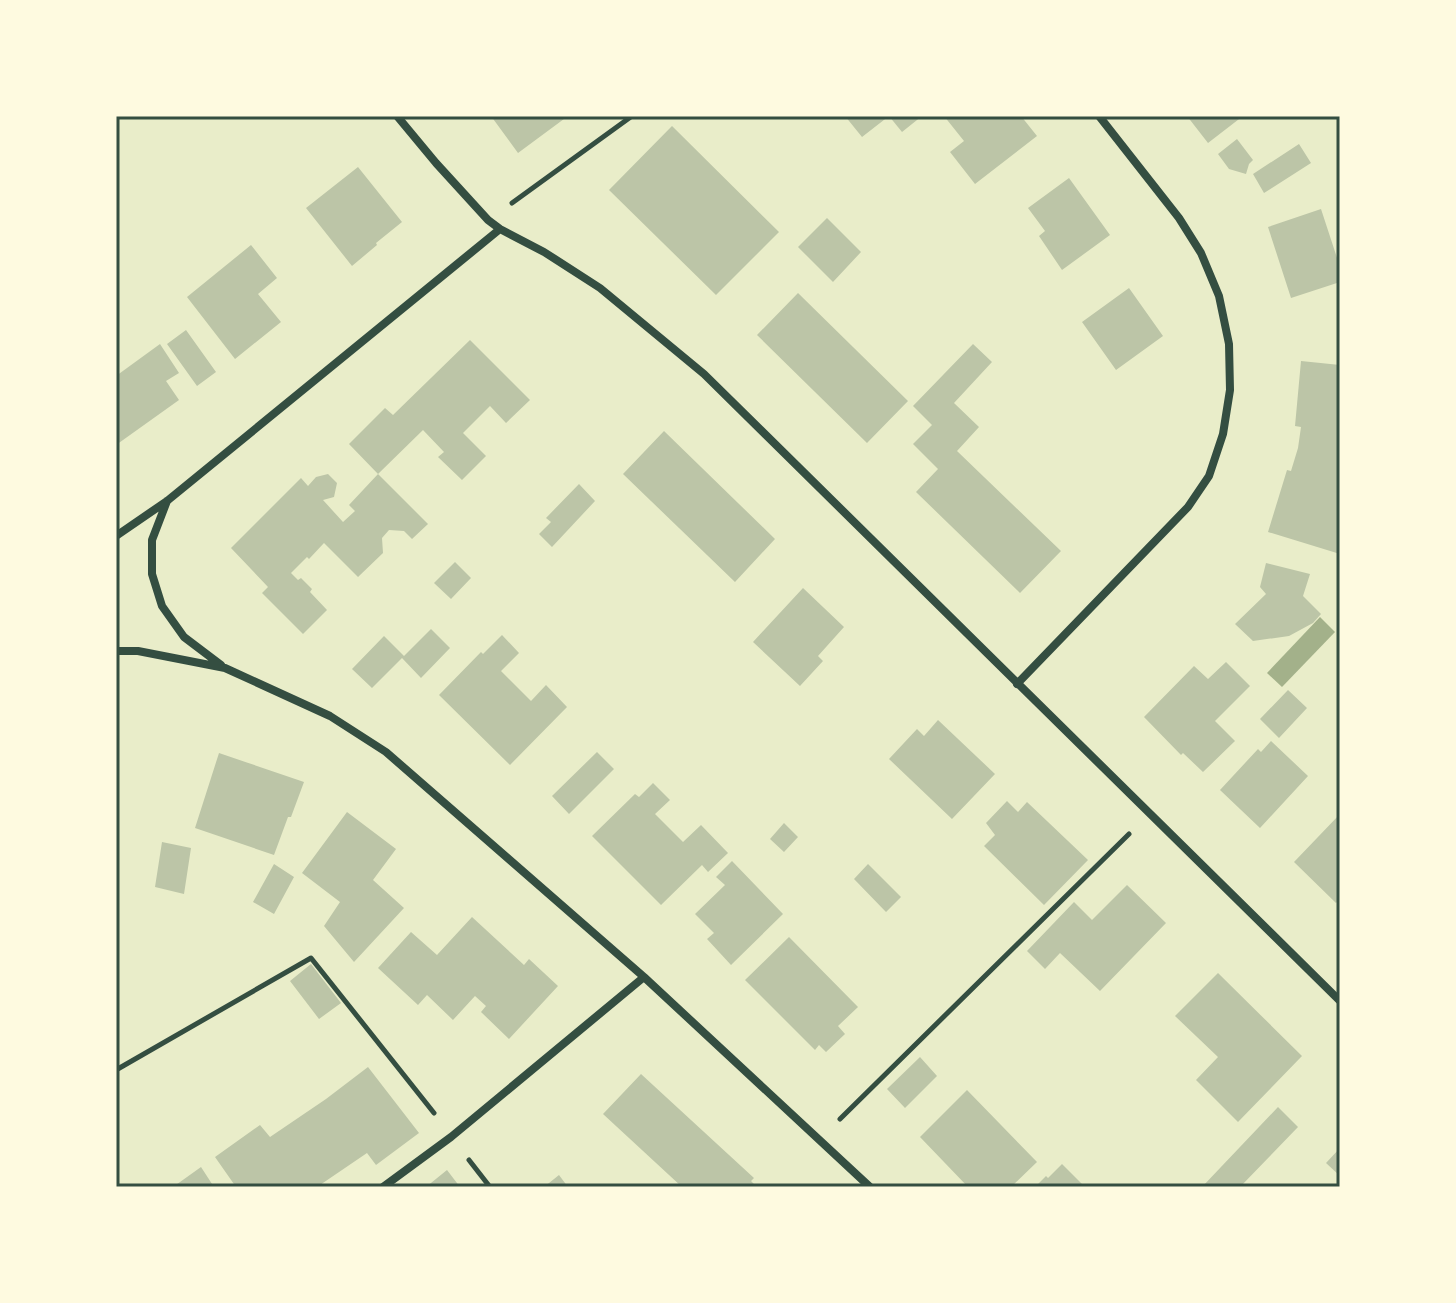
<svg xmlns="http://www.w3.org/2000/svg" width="1456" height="1303" viewBox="0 0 1456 1303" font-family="'Roboto Condensed',sans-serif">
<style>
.water{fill:#a3b18a}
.building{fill:#bcc5a7}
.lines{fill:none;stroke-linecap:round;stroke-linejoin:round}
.path{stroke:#344e41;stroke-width:5}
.minor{stroke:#344e41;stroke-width:8}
.neatline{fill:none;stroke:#344e41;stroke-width:3}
</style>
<rect width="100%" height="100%" fill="#e9edc9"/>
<!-- water -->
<path class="water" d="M1320,617L1335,632L1282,687L1267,673Z"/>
<!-- building -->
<path class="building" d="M491,116H568L518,153Z
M845,116H889L862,137Z
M889,116H922L902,132Z
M944,116H1021L1037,136L975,184L950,152L964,141Z
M1187,116H1243L1208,143Z
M672,126L779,232L716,295L609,190Z
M1237,139L1253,160L1249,164L1246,174L1229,169L1218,154Z
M1299,144L1311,163L1264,193L1253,174Z
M358,167L402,222L376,243L377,245L352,266L306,208Z
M1069,178L1110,235L1062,270L1039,236L1045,231L1028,208Z
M1321,209L1340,267V282L1291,298L1268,227Z
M827,218L861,252L833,282L798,247Z
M251,245L277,278L258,294L281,322L235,359L187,297Z
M1129,288L1163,336L1116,370L1082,322Z
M798,293L908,401L867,443L757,335Z
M186,330L216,372L197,386L167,344Z
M470,340L530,400L506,423L490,406L463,433L486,456L462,480L438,457L444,452L423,430L378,474L349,444L385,408L393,415Z
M160,344L179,373L166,381L179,400L116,445V376Z
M973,344L992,362L954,403L979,427L957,451L1061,551L1020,593L916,492L938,469L913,444L932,425L913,406Z
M1301,361L1340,365V554L1268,532L1287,470L1291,471L1298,448L1301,427L1295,426Z
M664,431L775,539L735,582L623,474Z
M328,474L337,483L334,497L323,500L343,522L355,511L349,505L378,474L428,524L412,539L404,531L389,530L382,538L383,553L358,577L324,543L309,559L307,557L291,573L298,580L301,578L312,589L310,592L327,610L303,634L262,593L268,587L231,548L301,478L308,486L316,477Z
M579,484L595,501L552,547L539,534L551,522L546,518Z
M455,562L471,578L451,599L434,583Z
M1266,563L1310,574L1303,596L1321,614L1313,623L1289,636L1253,641L1235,624L1266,594L1260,587Z
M803,588L844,627L818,656L823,661L800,686L753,642Z
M431,629L450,648L421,678L402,658L372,688L352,669L384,636L404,656Z
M502,635L519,653L501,671L531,701L546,685L567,707L510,765L439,695L481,652L483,654Z
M1226,662L1250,686L1215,721L1235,741L1203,772L1183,753L1181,755L1144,717L1194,666L1208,679Z
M1288,690L1307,708L1279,738L1260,719Z
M938,720L995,774L952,819L889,759L917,729L924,736Z
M1271,741L1308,776L1260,828L1220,790L1258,749L1261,752Z
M597,752L614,769L569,814L552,796Z
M219,753L304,782L291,817H288L274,855L195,828Z
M653,783L670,800L655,814L683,842L701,825L728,853L708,872L702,865L661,905L592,836L635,794L639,797Z
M1007,801L1018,812L1027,802L1088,860L1044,905L984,846L995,835L986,823Z
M347,812L396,849L373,880L404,908L354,962L324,926L340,902L302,873Z
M1340,814V899L1336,903L1294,862Z
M784,823L798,837L784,852L770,839Z
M162,842L191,848L184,894L155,887Z
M732,861L783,914L731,965L707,939L714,933L695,914L725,885L716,877Z
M274,864L294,877L274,914L253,902Z
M868,864L901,897L886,912L854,879Z
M1127,885L1166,923L1100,991L1060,953L1045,969L1027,951L1074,902L1092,920Z
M472,917L524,965L529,959L558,986L509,1039L481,1012L486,1006L475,996L453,1020L427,995L418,1005L378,968L411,932L437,955Z
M789,937L858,1007L838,1026L845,1034L826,1052L819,1045L815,1050L745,980Z
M311,964L341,1003L319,1019L290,981Z
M1218,973L1302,1056L1238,1122L1196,1080L1218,1057L1175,1016Z
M920,1057L937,1076L905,1108L887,1089Z
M368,1067L419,1133L376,1165L367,1153L317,1187H236L215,1157L260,1125L270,1137L326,1099Z
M641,1074L754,1178L751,1181L757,1187H682L603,1114Z
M967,1090L1037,1162L1011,1187H968L920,1137Z
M1278,1107L1298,1127L1240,1187H1202Z
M1340,1148V1176L1326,1163Z
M1062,1164L1085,1187H1035L1046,1176L1048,1178Z
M201,1167L214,1187H173Z
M447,1170L460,1187H426Z
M559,1175L568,1187H544Z"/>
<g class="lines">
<!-- path -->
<path class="path" d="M512,203L632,116
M116,1070L311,958L434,1113
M840,1119L1129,834
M469,1160L490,1187"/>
<!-- minor -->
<path class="minor" d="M397,116L436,163L488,220L500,229L544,252L600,288L704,374L1340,1001
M167,501L152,540V574L162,606L184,637L221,665
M116,536L167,501L500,229
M116,651H138L225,668L330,716L386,752L644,977L870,1187
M1017,684L1188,507L1209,476L1223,434L1230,390L1229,344L1219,296L1201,253L1179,218L1099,116
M383,1187L451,1137L644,977"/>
</g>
<!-- border -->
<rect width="1456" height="1303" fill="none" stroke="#fefae0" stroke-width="236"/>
<rect x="118" y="118" width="1220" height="1067" class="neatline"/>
</svg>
